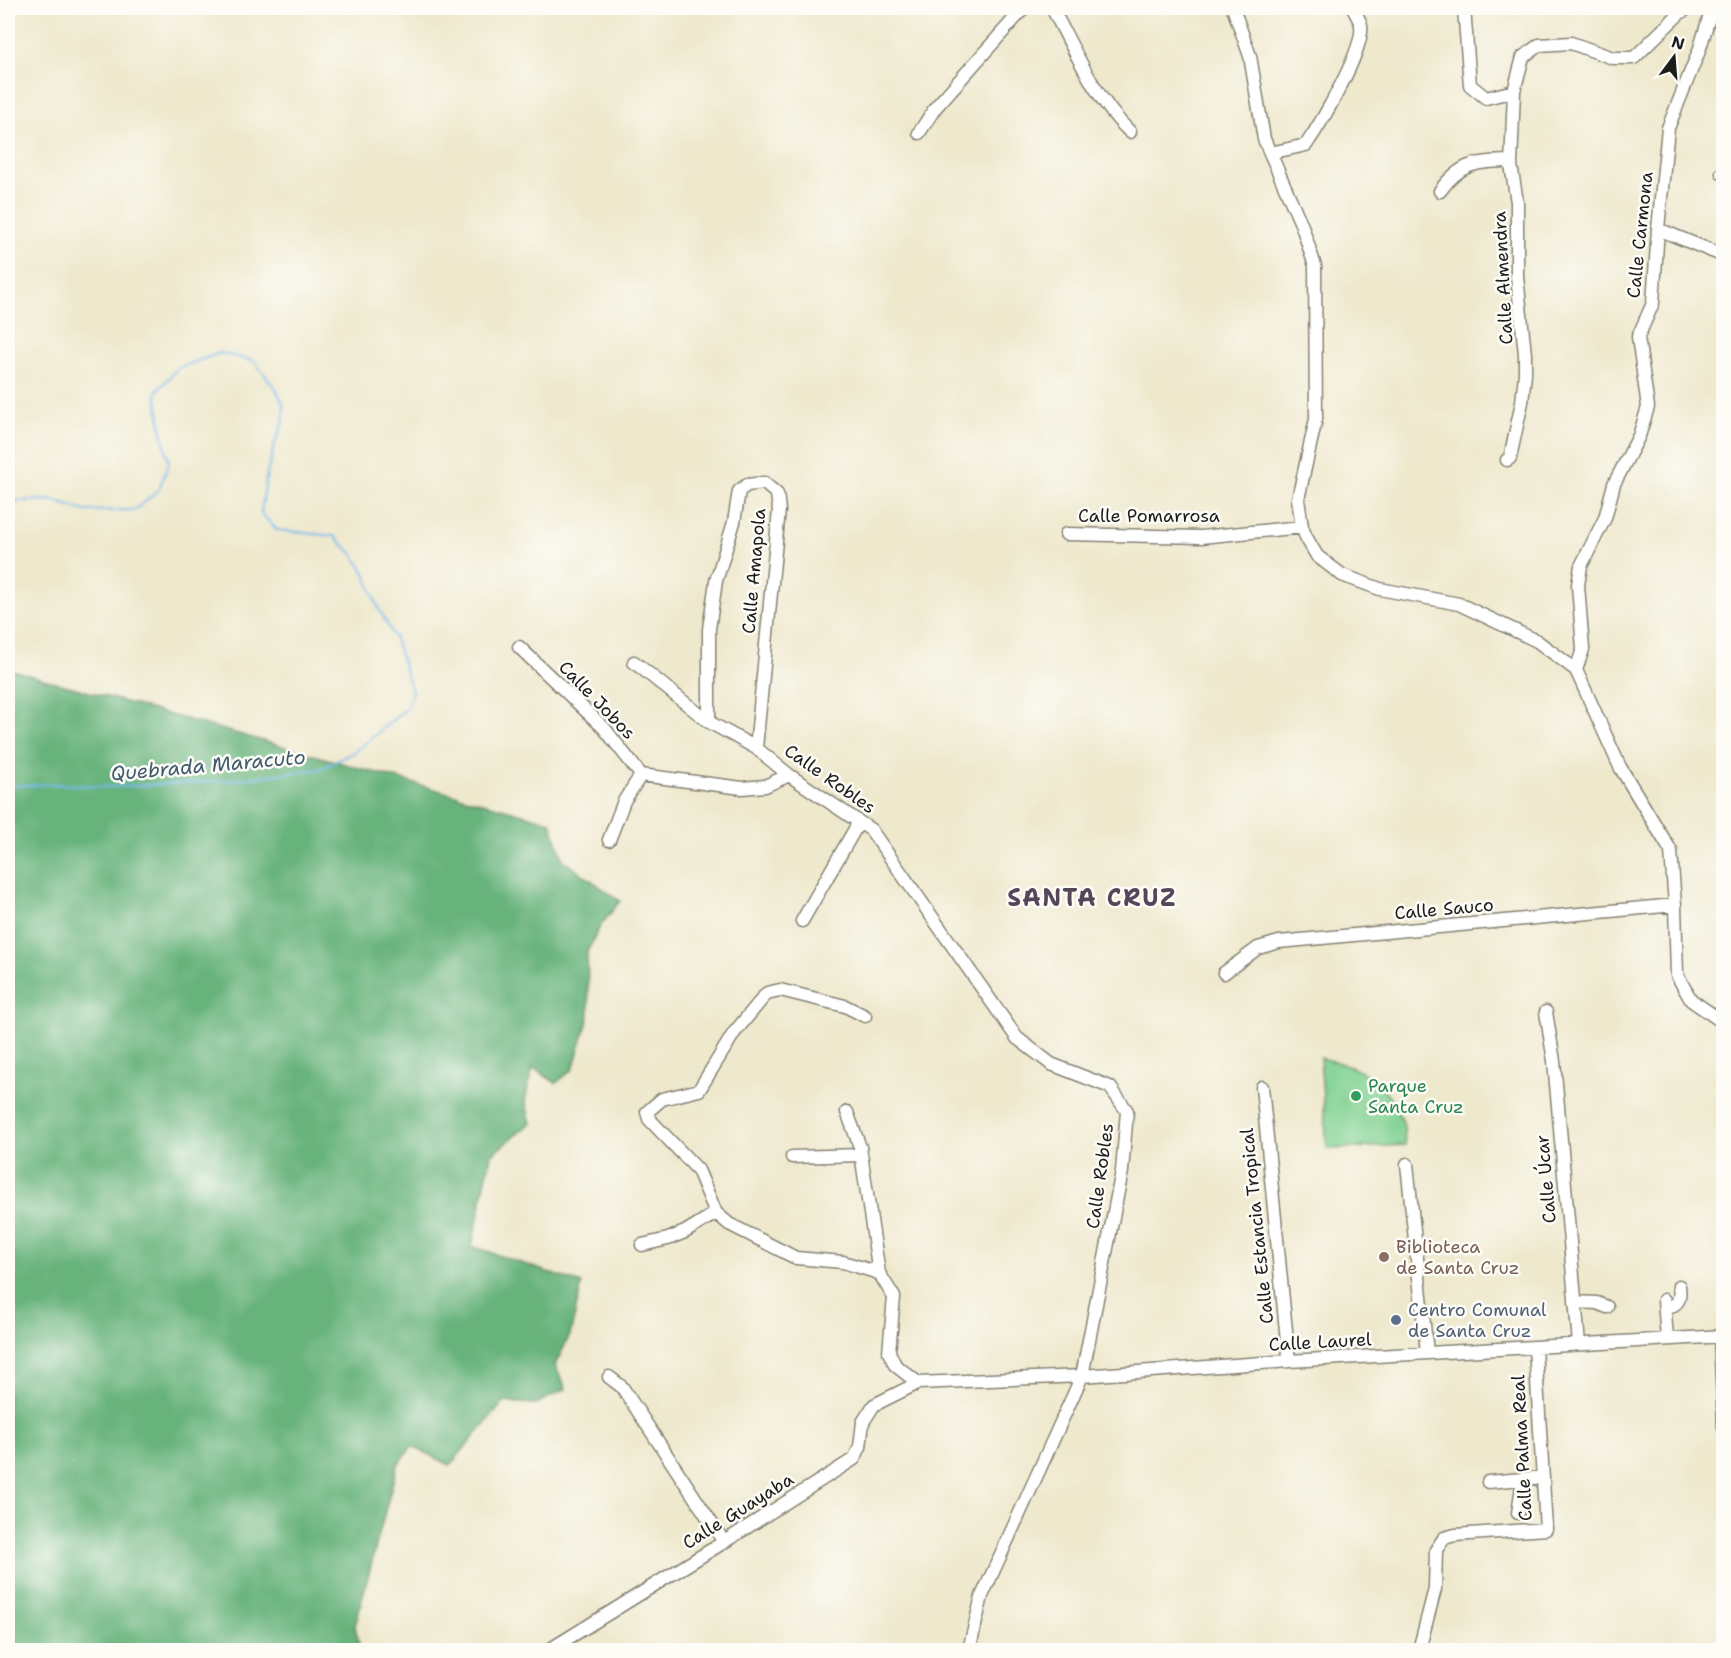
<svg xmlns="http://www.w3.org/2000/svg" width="1731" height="1658" viewBox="0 0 1731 1658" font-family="'Shantell Sans',sans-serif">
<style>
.green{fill:#80d191;stroke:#4e7656;stroke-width:1.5}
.forest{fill:#68b37b;stroke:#42684c;stroke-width:1.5}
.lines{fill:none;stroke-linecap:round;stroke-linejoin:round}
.stream{stroke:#76b9ec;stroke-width:2}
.minor-casing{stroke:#858274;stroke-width:15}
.minor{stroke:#fff;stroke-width:12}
.leisure-dot{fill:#2e9e5b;stroke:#fdfcf7;stroke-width:2}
.education-dot{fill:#8d6e63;stroke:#fdfcf7;stroke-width:2}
.service-dot{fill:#5c6f8a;stroke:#fdfcf7;stroke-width:2}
.labels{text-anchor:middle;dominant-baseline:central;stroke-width:5;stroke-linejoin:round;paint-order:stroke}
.street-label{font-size:18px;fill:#1c1c1c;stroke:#fdfcf7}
.leisure-label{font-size:18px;fill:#27864d;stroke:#fdfcf7;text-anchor:start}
.education-label{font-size:18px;fill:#785e54;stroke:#fdfcf7;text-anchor:start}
.service-label{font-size:18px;fill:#4e5e75;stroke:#fdfcf7;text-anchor:start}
.water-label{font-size:20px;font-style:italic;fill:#405b6f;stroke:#fdfcf7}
.district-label{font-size:24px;font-weight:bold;letter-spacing:1.5px;fill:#554659;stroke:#fdfcf7}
</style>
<rect width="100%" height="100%" fill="#fdfcf7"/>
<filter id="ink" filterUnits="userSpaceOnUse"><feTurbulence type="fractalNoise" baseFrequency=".0167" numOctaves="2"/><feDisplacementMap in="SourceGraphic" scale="12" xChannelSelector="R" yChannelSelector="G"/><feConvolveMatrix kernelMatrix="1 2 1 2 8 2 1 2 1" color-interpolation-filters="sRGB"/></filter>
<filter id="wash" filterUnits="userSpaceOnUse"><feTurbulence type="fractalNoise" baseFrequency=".008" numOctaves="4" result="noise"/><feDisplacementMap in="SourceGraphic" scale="24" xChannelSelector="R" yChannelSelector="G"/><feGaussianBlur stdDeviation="1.35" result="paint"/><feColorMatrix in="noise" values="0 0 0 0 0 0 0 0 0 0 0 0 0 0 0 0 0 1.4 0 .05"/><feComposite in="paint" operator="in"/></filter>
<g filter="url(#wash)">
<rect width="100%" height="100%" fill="#eee8cc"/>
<!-- green -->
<path class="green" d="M1320,1058C1354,1065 1380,1076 1396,1109C1398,1113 1401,1117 1403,1122C1405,1129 1404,1138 1405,1145L1329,1149L1327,1147Z"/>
<!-- forest -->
<path class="forest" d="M8,669L551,822L563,860L620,901L601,925L587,952L589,1017L573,1069L556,1083L533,1068L525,1100L531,1123L491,1155L472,1246L582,1284L570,1335L555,1365L566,1389L536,1404L504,1402L450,1465L412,1446L397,1466L355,1626L360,1650H8Z"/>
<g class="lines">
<!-- stream -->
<path class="stream" d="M8,501L51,500L85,511L134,510L158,491L169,463L161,428L156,392L178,368L220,353L254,361L276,389L284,406V420L275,443L266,478L261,513L277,530L334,536L353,554L365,573L378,607L395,639L412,692L407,708L356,751L321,769L226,781L111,787L55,784L8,786"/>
</g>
</g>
<g filter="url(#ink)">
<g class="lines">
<defs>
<path id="minor" d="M1052,8C1074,49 1096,100 1130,132
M1233,8L1250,56L1264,139L1302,226L1315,266L1316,419L1298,499L1302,527L1306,537L1317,556L1342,575L1380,589L1459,604L1537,641L1576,670L1620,767L1671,851L1675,905L1677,975L1691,1000L1724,1023
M1464,8L1470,85L1486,98L1514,91
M919,133L935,108L1024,8
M1270,153L1306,145C1321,123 1365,49 1361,25C1360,20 1355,13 1353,8
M1722,173L1724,174
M1440,191C1461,162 1477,162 1511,161
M1658,229L1724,256
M1507,460L1510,458L1522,402L1525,374V354L1517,276V202L1511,165L1514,91L1523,57L1539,45L1571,43L1613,58H1634L1680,13L1689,8
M1066,534L1201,537L1302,527
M519,647L604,728L641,775L742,788L765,786L789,775
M634,662L709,722L756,748L789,775L871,830L1017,1038L1051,1064L1110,1087L1127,1111L1122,1171L1082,1376L982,1596L969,1650
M1576,670L1583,649L1578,585L1581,566L1605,518L1614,484L1639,436L1648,407L1638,337L1653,303L1658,229L1668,128L1699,51L1712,8
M709,722V629L716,581L734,522L739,491L747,485L764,483L777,494L779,510L756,748
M609,840L624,801L641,775
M802,921L859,822
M1224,973L1258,948L1279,942L1675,905
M1546,1012L1554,1061L1579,1344
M865,1016L845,1006L780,990L767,993L734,1033L699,1090L662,1099L647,1112L649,1119L698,1170L716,1213L729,1224L796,1258L843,1262L879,1273L894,1297L889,1352L895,1365L918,1383
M1262,1087L1289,1361
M847,1112L860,1147L879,1273
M792,1157L861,1155
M1407,1164L1427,1353
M642,1245L668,1239L685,1232L716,1213
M1664,1300L1667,1339
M1575,1302L1597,1303L1607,1307
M1665,1310C1678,1303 1681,1302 1679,1286
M1720,1336L1724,1428
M609,1377L622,1387L724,1542
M1488,1482L1543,1477
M1518,1513L1523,1479
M549,1650L724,1542L854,1459L860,1447L863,1422L874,1405L918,1383L1082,1376L1289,1361L1724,1336
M1419,1650L1435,1589L1436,1550L1444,1538L1455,1535L1546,1529L1535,1348"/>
</defs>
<!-- minor casing -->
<use href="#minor" class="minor-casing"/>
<!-- minor -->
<use href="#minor" class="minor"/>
</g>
</g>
<!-- markers -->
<circle class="leisure-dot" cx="1356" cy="1096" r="6"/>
<circle class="education-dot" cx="1384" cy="1257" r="6"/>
<circle class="service-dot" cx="1396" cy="1320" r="6"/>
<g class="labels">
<!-- street labels -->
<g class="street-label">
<text transform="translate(1640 235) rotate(-84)">Calle Carmona</text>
<text transform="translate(1503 278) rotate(-93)">Calle Almendra</text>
<text x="1149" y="516">Calle Pomarrosa</text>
<text transform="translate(754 571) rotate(-85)">Calle Amapola</text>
<text transform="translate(597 700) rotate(46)">Calle Jobos</text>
<text transform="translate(830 779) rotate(35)">Calle Robles</text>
<text transform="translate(1444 909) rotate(-5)">Calle Sauco</text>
<text transform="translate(1100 1176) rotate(-82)">Calle Robles</text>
<text transform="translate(1546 1179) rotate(-95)">Calle Úcar</text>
<text transform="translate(1257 1226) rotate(-96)">Calle Estancia Tropical</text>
<text transform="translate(1320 1342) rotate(-3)">Calle Laurel</text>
<text transform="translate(1522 1448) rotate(-93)">Calle Palma Real</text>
<text transform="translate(738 1511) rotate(-32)">Calle Guayaba</text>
</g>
<!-- leisure labels -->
<g class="leisure-label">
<text x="1368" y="1086">Parque<tspan x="1368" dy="21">Santa Cruz</tspan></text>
</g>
<!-- education labels -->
<g class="education-label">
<text x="1396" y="1247">Biblioteca<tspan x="1396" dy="21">de Santa Cruz</tspan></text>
</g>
<!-- service labels -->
<g class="service-label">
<text x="1408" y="1310">Centro Comunal<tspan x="1408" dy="21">de Santa Cruz</tspan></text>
</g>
<!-- water labels -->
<g class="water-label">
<text transform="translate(208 765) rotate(-5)">Quebrada Maracuto</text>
</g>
<!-- district labels -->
<g class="district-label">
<text x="1092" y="898">SANTA CRUZ</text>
</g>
</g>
<!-- margin -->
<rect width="1731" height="1658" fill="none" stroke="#fdfcf7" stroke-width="30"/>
<!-- north arrow -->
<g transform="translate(1674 57) rotate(16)" stroke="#fdfcf7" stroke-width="4.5" paint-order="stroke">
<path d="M0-4.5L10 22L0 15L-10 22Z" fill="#1c1c1c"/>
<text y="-9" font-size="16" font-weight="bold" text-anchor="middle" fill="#1c1c1c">N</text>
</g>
</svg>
